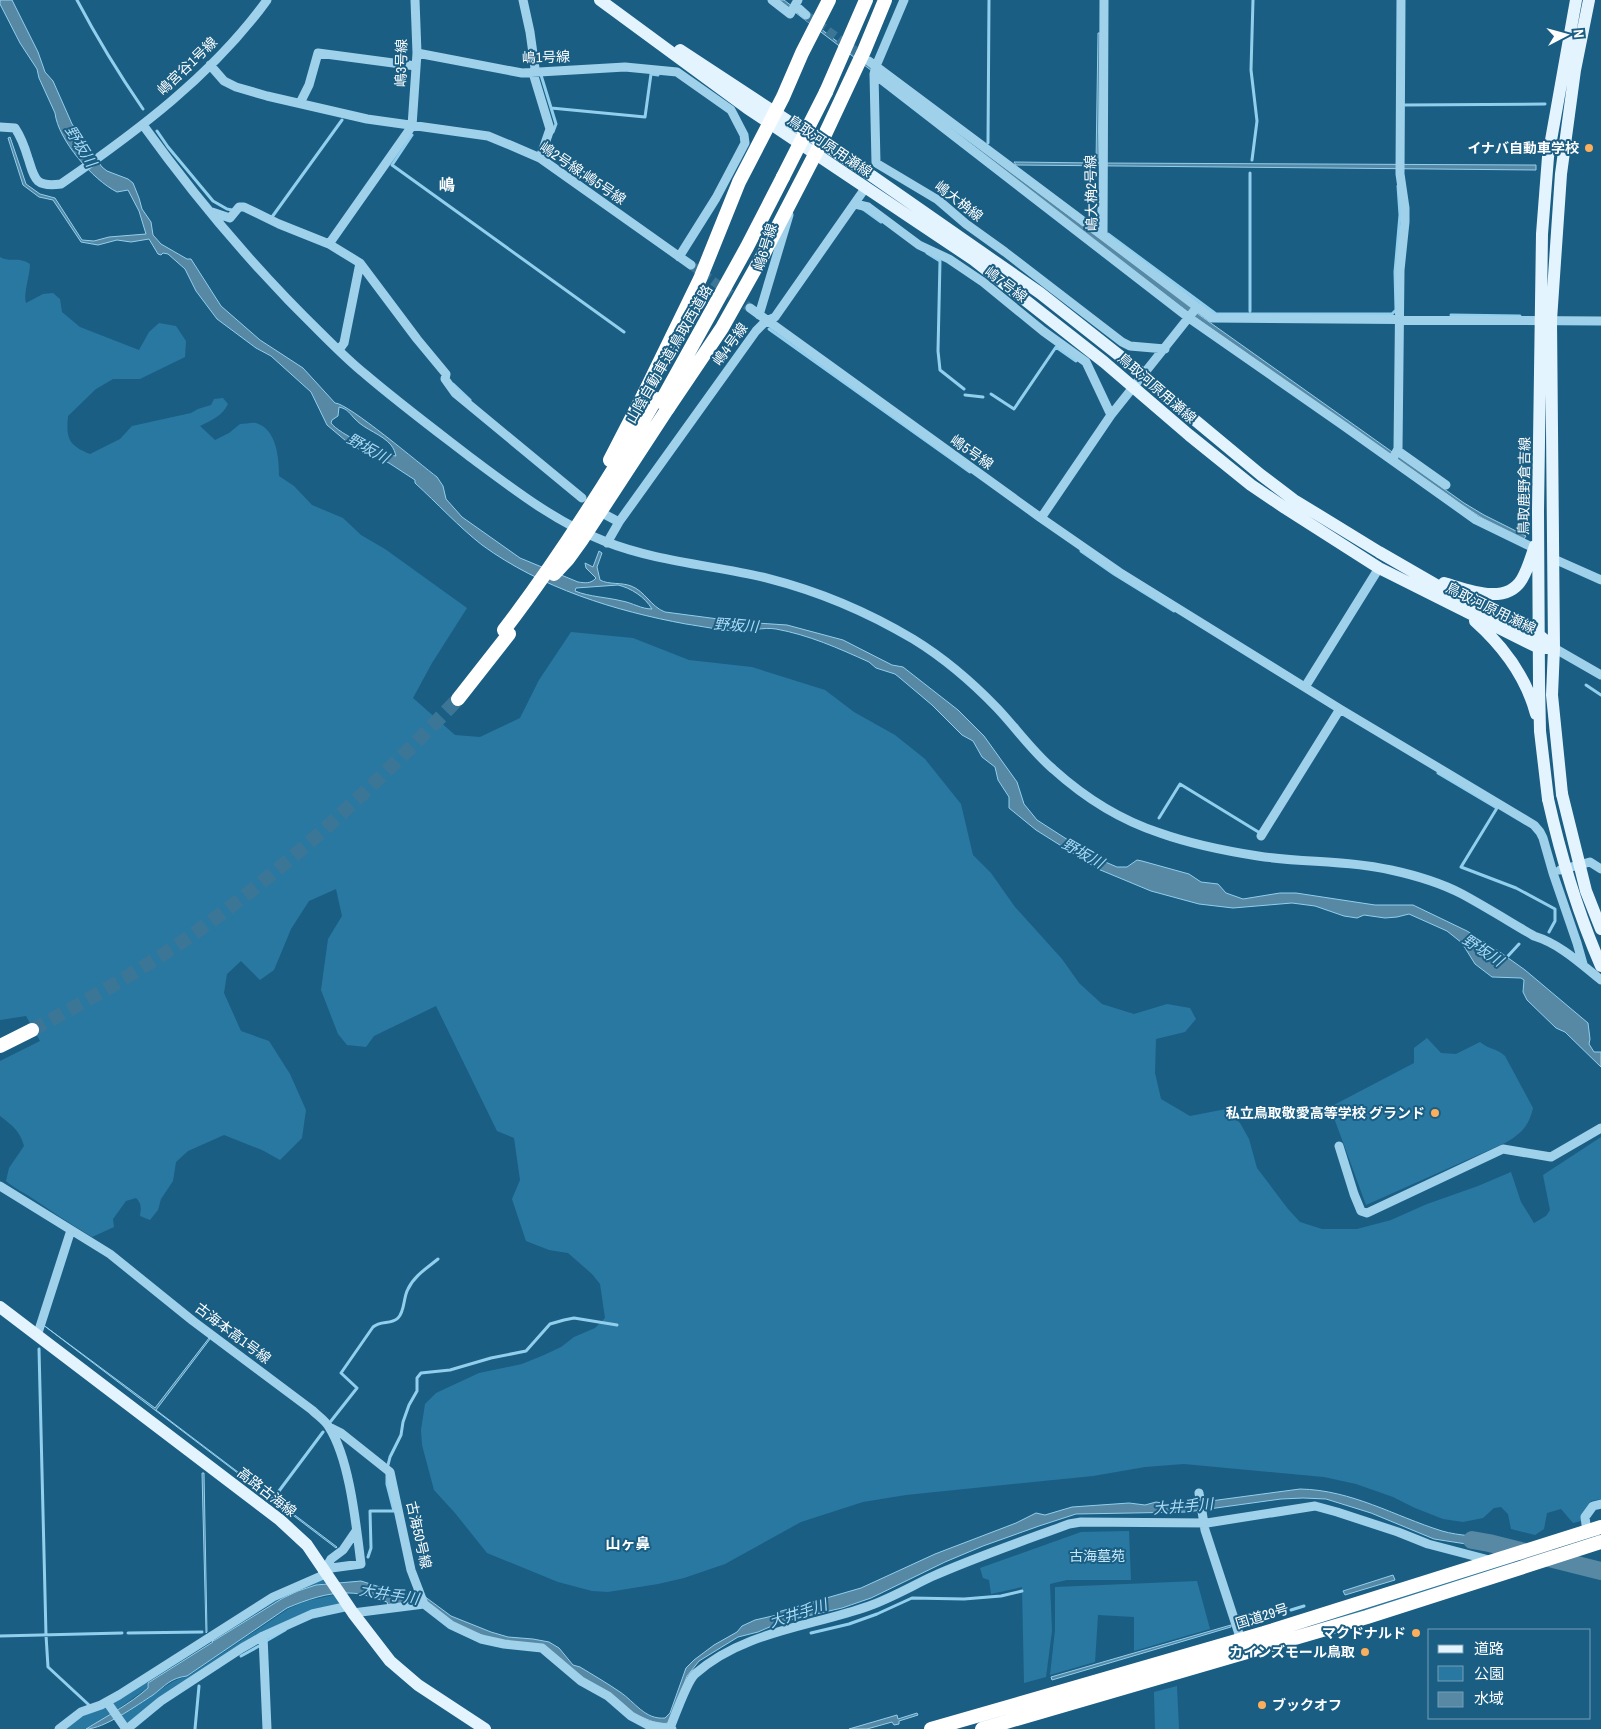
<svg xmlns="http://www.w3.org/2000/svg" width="1601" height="1729" viewBox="0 0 1601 1729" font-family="'Archivo Narrow','Noto Sans JP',sans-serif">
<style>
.green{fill:#2978a1}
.water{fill:#5788a4;stroke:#92cfed;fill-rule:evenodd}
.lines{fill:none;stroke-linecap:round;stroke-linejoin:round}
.stream{stroke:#92cfed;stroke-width:3}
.river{stroke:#5788a4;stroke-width:18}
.minor-tunnel{stroke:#3c7696;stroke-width:9;stroke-dasharray:9 4.5;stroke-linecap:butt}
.highway-tunnel{stroke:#3c7696;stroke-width:14;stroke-dasharray:14 7;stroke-linecap:butt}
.minor{stroke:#a0d1eb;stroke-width:9}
.major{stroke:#e4f4ff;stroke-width:12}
.highway{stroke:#fff;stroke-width:14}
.major-bridge{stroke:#e4f4ff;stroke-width:12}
.highway-bridge{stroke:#fff;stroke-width:14}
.poi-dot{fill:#fdae5b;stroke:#1a5e84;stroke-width:2}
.labels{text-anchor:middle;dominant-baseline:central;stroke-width:4;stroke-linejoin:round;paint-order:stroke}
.street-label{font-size:14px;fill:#fff;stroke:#1a5e84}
.poi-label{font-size:14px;font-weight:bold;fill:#fff;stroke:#1a5e84;text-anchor:end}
.park-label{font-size:14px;fill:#c4e7f8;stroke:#1a5e84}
.water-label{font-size:15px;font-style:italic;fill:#abdaf3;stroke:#1a5e84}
.neighbourhood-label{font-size:15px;font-weight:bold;fill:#fff;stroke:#1a5e84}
.quarter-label{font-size:16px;font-weight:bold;fill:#fff;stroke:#1a5e84}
</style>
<rect width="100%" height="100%" fill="#1a5e84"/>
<!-- green -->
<path class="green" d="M0,257C9,263 19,256 30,264C30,275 23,294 26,303L43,294L53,293L60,299L62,312L80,327L139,350L149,332L159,323L176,326L186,341L185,357L140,379H113L96,389L68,416C66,438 68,445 90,454L120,439L132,426L191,413L198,409L211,405L214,399L223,398L228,404C222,416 212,420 200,426L215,440L229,433L240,424C245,424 252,422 256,423C277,429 279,459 279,476L294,486L312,505L343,518L361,535L385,549L467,608L432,663L413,698L455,735L480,737L520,718L539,680L571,632L633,638L689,660L752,667L825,690L854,712L895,735L925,759L961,804L973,855L991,873L1015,907L1062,959L1079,983L1102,1004L1134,1014L1167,1004L1190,1008L1196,1019L1185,1032L1156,1039L1155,1073L1161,1099L1190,1116L1226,1109L1240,1123L1249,1139L1257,1168L1288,1209L1300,1222L1322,1229H1357L1391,1220L1427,1204L1478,1186L1511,1172L1521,1202L1534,1223L1546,1216L1550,1210L1543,1175L1601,1137V1499L1591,1501L1581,1521L1573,1523L1561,1509L1547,1513L1544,1529L1535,1535L1511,1529L1508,1514L1501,1507L1494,1508L1483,1518L1463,1522L1443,1519L1415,1508L1393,1497L1356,1484L1324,1477L1184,1464L1145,1467L1093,1476L906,1495L863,1502L801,1522L725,1564L684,1578L658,1584L608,1592L592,1591L558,1582L487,1553L455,1513L434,1490L422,1445L421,1430L425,1404L436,1393L479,1373L522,1364L544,1355L561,1347L574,1337L595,1328L605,1318L600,1284L592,1274L568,1253L549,1250L526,1241L512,1199L520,1180L514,1138L497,1131L436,1006L374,1036L366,1047L347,1045L338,1034L321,990L328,939L342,916L336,889L309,901L291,929L274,970L260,980L241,961L227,974L224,993L241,1031L269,1041L290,1074L306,1110L302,1138L280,1160L262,1150L224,1135L188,1151L176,1162L173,1181L161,1199L158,1210L150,1220L140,1216C141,1208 142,1204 136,1198L126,1201L113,1219L114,1227L92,1237C70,1224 50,1210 29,1196C21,1191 14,1188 6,1181L9,1168L24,1146C20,1131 12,1125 0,1116V1061L40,1041L26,1016L0,1020Z
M1427,1038L1441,1053L1456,1054L1480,1042C1488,1049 1498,1049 1505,1056L1533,1108C1529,1126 1521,1134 1505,1143L1366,1205L1330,1107L1414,1063V1048Z
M1129,1531L1131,1580H1067L1050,1584L1052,1631L1046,1677L1024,1683L1022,1587L991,1594L989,1580L983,1578L980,1568L1081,1532Z
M1513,1562L1514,1564L1318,1625H1314Z
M322,1578L325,1583C284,1591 250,1618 215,1640L212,1641L147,1683V1688L114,1712L110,1703L271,1600Z
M1197,1581L1210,1629L1134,1651V1617L1098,1615L1095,1662L1050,1675L1055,1630V1587Z
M334,1595L339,1602L338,1606L273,1628L250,1638L162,1696L127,1725L118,1716C130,1709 141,1703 152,1695C165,1688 172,1679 187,1677L288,1609L306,1601Z
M1177,1686L1179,1729H1155L1154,1692Z
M106,1705L112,1713L85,1729H63L73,1721Z"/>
<!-- water -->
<path class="water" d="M0,0H12L38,52L45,72L53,81L72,124L102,167L107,171L128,179L133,183L139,198L142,209L151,222L153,235L161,244L187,259H191L221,306L260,340L303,368L335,403C348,403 421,465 437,477L443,486L446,499L462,517L520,558L578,582C585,583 591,584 596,578L586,568L585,563L593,567L599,551L602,553L597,567L600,580C609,585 621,582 631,586C645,591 651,607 665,612L741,622L787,625L843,640L892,665L903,667L958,710L984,736L1017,782L1024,804L1037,820L1096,858L1117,867H1127L1137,860L1142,861L1189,874L1201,882L1218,884L1226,893L1243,899L1280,893H1296L1375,905H1413L1467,931L1497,950L1525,970L1588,1023L1590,1039L1589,1044L1594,1052H1601V1067L1565,1032L1556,1028L1527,1000L1523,992L1524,980L1521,978L1492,977L1475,964L1462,943L1447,931L1409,914L1397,917L1385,918L1364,915L1357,918L1344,916L1315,906L1292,903L1233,908L1199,904L1151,891L1098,869L1036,830L1009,808V797L998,780L995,767L982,757L973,741L962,735L932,705L900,678L895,674L876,668L869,662C838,648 809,635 776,629C763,627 751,631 738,631C725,631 700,626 686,624C615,611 541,588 482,545C459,527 437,503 415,483V480L389,463L352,446L327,425L311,392L271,356L256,348L217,319L196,291L185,269L168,254L163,253L161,255L158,254L149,239L131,242L117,240L98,245L81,242L53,200L39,197L23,185L8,138L10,137L26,184L40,194L55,198L82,240L94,241L109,237L146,234L139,211L128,190L117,192C93,180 58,140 55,113L39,78L37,69L20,43L0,4ZM339,407C348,409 350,414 355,419C365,430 382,434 391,445C394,449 395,452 396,456C383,455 339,434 331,423L332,420L338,416ZM618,585C631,588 645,597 652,609C641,609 633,603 622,601C606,597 590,597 575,591L576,588Z
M779,0H784L871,68L1192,307L1198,314L1464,503L1484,515L1526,536L1524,539L1482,518L1462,505L1189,313Z
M1098,33H1100L1098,163L1530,165H1536V170L1016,165L1014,162L1096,163Z
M42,1324L155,1408L209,1338L210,1339L156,1410L337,1547L336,1548Z
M202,1473H204L207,1632L206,1633Z
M1300,1489C1352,1490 1394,1516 1442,1531C1459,1536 1481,1536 1499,1540L1492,1548L1434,1539L1371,1513L1326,1499L1303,1498L1281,1499L1187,1512L1076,1514L1039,1526L983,1546L945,1562L871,1598L842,1608L781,1622L758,1632L738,1637L699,1661L687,1676L669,1723L659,1724L636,1715L577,1675L554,1653L501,1642L457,1626L426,1602L388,1605L387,1602C375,1598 362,1593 349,1593C328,1592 306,1600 287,1608L187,1676C170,1678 165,1686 153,1695C137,1705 104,1729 86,1729C107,1716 130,1704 148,1688V1683L213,1642L212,1641L215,1640L283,1598L298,1591L316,1585L361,1581L402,1594L424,1596L451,1616L491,1632L508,1637L533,1639L549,1642L559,1648L573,1665L580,1667C593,1675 607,1683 620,1692C635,1702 645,1720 665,1718L670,1713L686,1668L694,1660L714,1645L737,1632L742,1626L755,1620L777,1615L778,1612L861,1588L935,1554L1016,1523L1036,1513L1045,1515L1072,1507L1129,1503L1145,1505L1156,1502L1174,1505L1188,1501L1203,1502Z
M1393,1575L1395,1580L1345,1595L1343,1591Z
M1231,1625V1627L1052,1680L1051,1677Z
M917,1713L918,1715L899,1721V1724L894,1725L892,1722L867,1729H849L897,1715L898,1719Z"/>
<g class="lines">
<!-- stream -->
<path class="stream" d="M77,0C97,38 119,74 143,109
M541,75L556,124L553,132
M1405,105L1545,104
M551,108L645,117L651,74L658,75
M157,131L168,147L213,201L227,209L232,210
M412,135L392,165L624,332
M988,143L989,0
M1252,160L1257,121L1251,70L1253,0
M1250,173V311
M863,209L881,222
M272,217L342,120
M1098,228L1099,208
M1108,234L1216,314H1392L1396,310L1395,272L1400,215L1398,186
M927,253L940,261L938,351L940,370L964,389
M1451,315L1520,316
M769,329L970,472
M453,384L470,400
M991,394L1014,409L1056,347L1076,361
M965,395L983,397
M1081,551L1114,574L1174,611
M1586,685L1601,695
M1438,773L1497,808L1461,867L1516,888L1555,909V921L1549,932
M1159,818L1180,784L1260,833
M1508,956L1519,944
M39,1349L46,1635L48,1667L89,1705
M331,1421L357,1388L341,1373L373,1327C381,1320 391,1325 398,1318C405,1311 403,1298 408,1289C414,1276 427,1268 438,1259
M388,1465L390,1457L401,1435L403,1422L409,1405L417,1391V1378L421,1373L450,1370L491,1358L526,1351L550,1324L564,1320L574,1318L617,1325
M273,1499L323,1432
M368,1557L371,1548L370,1511H394L387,1484V1473
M1291,1610L1304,1606
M1266,1617L1274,1615
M1241,1625L1247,1623
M128,1633L202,1632
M811,1633L849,1624L877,1614L912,1598L964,1599L1001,1596L1022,1591
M0,1636L122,1633
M266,1641L285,1630
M241,1656L259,1646
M195,1729L199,1686"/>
<!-- river -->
<path class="river" d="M1472,1540L1489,1543L1601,1571"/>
<!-- minor-tunnel -->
<path class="minor-tunnel" d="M806,15L865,58
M691,265L750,308"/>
<!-- highway-tunnel -->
<path class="highway-tunnel" d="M32,1030C81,1004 129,977 176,946C280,875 372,789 458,699"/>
<!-- minor -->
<path class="minor" d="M523,0L530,32L535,68L533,73L550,129L540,158
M772,0L790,14L798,0
M904,0L876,66L874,74L876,163L938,200L966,224L1005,252L1122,342L1130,346L1165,349
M795,5L806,15
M417,53L522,73L625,67L677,72
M869,61L1103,236
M210,65L224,81L236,87L267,96L367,119L488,136L510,145L540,158L691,265
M677,72L731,110L744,135L745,143L716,198L679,257
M874,74L1189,318L1344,426L1476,520L1534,548
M300,103L309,85L318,53L416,66
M143,125C197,200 256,270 322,334C336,348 350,362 365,374C399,403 435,430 470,457C512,488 555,522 604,541C657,562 713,565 767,578C818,591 868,612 913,639C944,658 972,682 997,708C1016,728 1032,751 1053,769C1084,797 1120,820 1160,833C1191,844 1226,851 1258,856C1302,863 1347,860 1391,870C1414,875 1441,883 1462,894C1486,907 1510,922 1534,936C1560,944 1580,963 1601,980
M0,127L15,128C21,137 25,148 28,158C31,166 32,175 38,181C44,186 54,185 61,184C136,132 213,75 267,0
M855,204L868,207L919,245L949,259L983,282L1043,331L1086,362L1111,415
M209,211L230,218L239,207H244L279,224L329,244L360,263L417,339L446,374L445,379L455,393L582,498
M329,244L412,126L417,53L415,0
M1197,307L1212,318L1601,321
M750,308L1041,518L1111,415L1197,307L1103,236L1104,0
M759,315L789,215
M339,350L344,343L360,263
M1398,451L1446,485
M1392,460L1398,449L1400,270L1405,222V208L1400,174L1401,0
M604,514L619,522
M1041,518L1119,572L1340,709L1534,825L1540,832L1543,838L1553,873L1577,943L1583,964
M607,543L619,522L756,331L766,321L775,317L866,187
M1554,559L1601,580
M1554,648L1601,675
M1305,687L1379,568
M1261,836L1340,709
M1560,870L1590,862L1601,869
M1339,1146L1354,1194L1361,1211L1367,1213L1503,1149L1551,1157L1601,1128
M0,1186L110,1254L193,1321L312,1410C318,1416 325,1420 329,1427C350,1460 356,1525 361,1564L324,1569
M37,1336L71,1230
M329,1427L341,1433L390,1472L411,1570L424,1604L451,1625L481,1639L504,1644L542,1648L581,1681L608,1696L631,1716L648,1725L672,1729
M1199,1493L1205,1530L1241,1640
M1587,1532L1585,1517L1593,1506L1601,1504
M353,1613L424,1604
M263,1636L267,1729
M107,1702L126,1729
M670,1728C675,1716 687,1681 695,1674C744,1631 810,1627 869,1606C891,1598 910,1587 931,1577C976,1557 1023,1541 1069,1524L1081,1522L1207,1523L1315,1506L1337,1512L1398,1532L1428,1544L1493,1561
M59,1729L81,1712L101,1705L119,1695L273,1597L321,1576L331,1559L343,1550L356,1531
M127,1729L161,1701L242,1648L263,1636L312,1614L349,1606"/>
<!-- major -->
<path class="major" d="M600,0L747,108L974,260L1104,362L1189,435L1251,485L1285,508L1379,568L1539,648H1554
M680,50L872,176L1040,293L1144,375L1172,401L1261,475L1294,500L1379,552L1450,593L1539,635L1554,648
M1444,583C1468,590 1506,606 1522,579C1528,569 1531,557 1535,546
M1475,621C1504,647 1526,676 1536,714
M1562,794L1552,695L1554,648L1551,320L1561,174L1575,70L1589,0
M1548,799L1540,731L1539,683L1538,511L1542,234L1548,157L1576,0
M0,1307L280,1520L307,1545L353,1613L390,1661L418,1685L485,1729"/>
<!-- highway -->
<path class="highway" d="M826,92L866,0
M644,394L700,279L739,182L783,97L802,53L829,0
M661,402L747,247L783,177
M668,408L722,328L763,255L821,143L864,51L885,0
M458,699L509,634
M0,1046L32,1030
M931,1729L1264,1633L1601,1527
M982,1729L1367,1617L1601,1542"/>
<!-- major-bridge -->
<path class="major-bridge" d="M1562,794L1586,891L1601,929
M1548,799C1561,857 1577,911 1601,966"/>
<!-- highway-bridge -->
<path class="highway-bridge" d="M783,177L826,92
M610,460L644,394
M554,574L568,559L581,541L668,408
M504,630C560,557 609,479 656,399"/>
</g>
<!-- markers -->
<g class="poi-dot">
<circle cx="1589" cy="148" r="5"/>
<circle cx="1435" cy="1113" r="5"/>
<circle cx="1416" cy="1633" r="5"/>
<circle cx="1365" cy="1652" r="5"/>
<circle cx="1262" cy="1705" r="5"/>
</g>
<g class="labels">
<!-- street labels -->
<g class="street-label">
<text transform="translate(546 57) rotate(-2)">嶋1号線</text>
<text transform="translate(401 63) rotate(-89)">嶋3号線</text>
<text transform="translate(187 66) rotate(-44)">嶋宮谷1号線</text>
<text transform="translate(830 146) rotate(34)">鳥取河原用瀬線</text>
<text transform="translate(583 173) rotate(34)">嶋2号線;嶋5号線</text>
<text transform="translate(1091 193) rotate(-91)">嶋大桷2号線</text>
<text transform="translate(959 201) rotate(38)">嶋大桷線</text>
<text transform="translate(765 247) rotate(-73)">嶋6号線</text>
<text transform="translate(1006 284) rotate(37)">嶋7号線</text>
<text transform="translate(730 344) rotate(-54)">嶋4号線</text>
<text transform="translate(669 354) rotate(-60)">山陰自動車道;鳥取西道路</text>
<text transform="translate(1157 388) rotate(41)">鳥取河原用瀬線</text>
<text transform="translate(972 452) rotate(35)">嶋5号線</text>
<text transform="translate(1524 486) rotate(-89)">鳥取鹿野倉吉線</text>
<text transform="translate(1491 608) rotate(26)">鳥取河原用瀬線</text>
<text transform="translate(233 1333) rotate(37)">古海本高1号線</text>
<text transform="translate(267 1492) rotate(38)">高路古海線</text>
<text transform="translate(419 1535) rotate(77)">古海50号線</text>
<text transform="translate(1262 1616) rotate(-17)">国道29号</text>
</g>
<!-- poi labels -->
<g class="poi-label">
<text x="1579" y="148">イナバ自動車学校</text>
<text x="1425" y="1113">私立鳥取敬愛高等学校 グランド</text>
<text x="1406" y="1633">マクドナルド</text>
<text x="1355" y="1652">カインズモール鳥取</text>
<text x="1272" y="1705" text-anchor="start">ブックオフ</text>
</g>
<!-- park labels -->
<g class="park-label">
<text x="1097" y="1556">古海墓苑</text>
</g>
<!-- water labels -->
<g class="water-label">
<text transform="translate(81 146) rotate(58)">野坂川</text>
<text transform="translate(368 448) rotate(29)">野坂川</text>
<text transform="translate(736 625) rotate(4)">野坂川</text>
<text transform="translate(1083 853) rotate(29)">野坂川</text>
<text transform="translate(1483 950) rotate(33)">野坂川</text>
<text transform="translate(1183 1506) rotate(-5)">大井手川</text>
<text transform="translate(389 1594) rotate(9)">大井手川</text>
<text transform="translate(798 1613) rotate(-18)">大井手川</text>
</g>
<!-- neighbourhood labels -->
<g class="neighbourhood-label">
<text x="628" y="1543">山ヶ鼻</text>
</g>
<!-- quarter labels -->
<g class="quarter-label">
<text x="447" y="185">嶋</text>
</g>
</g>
<!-- legend -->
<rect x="1428" y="1629" width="162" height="90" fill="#1a5e84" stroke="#769eb5"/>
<rect x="1438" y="1645" width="25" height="8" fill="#e4f4ff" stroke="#769eb5"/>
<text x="1474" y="1654" font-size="15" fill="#ffffff">道路</text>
<rect x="1438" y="1666" width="25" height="15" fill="#2978a1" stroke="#769eb5"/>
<text x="1474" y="1679" font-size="15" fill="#ffffff">公園</text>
<rect x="1438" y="1692" width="25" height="15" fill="#5788a4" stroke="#769eb5"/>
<text x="1474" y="1704" font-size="15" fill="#ffffff">水域</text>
<!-- north arrow -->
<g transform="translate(1566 35) rotate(84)" stroke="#1a5e84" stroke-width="4" paint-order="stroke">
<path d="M0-4L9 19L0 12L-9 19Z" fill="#ffffff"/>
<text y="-8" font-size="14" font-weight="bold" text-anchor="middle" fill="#ffffff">N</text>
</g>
</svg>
